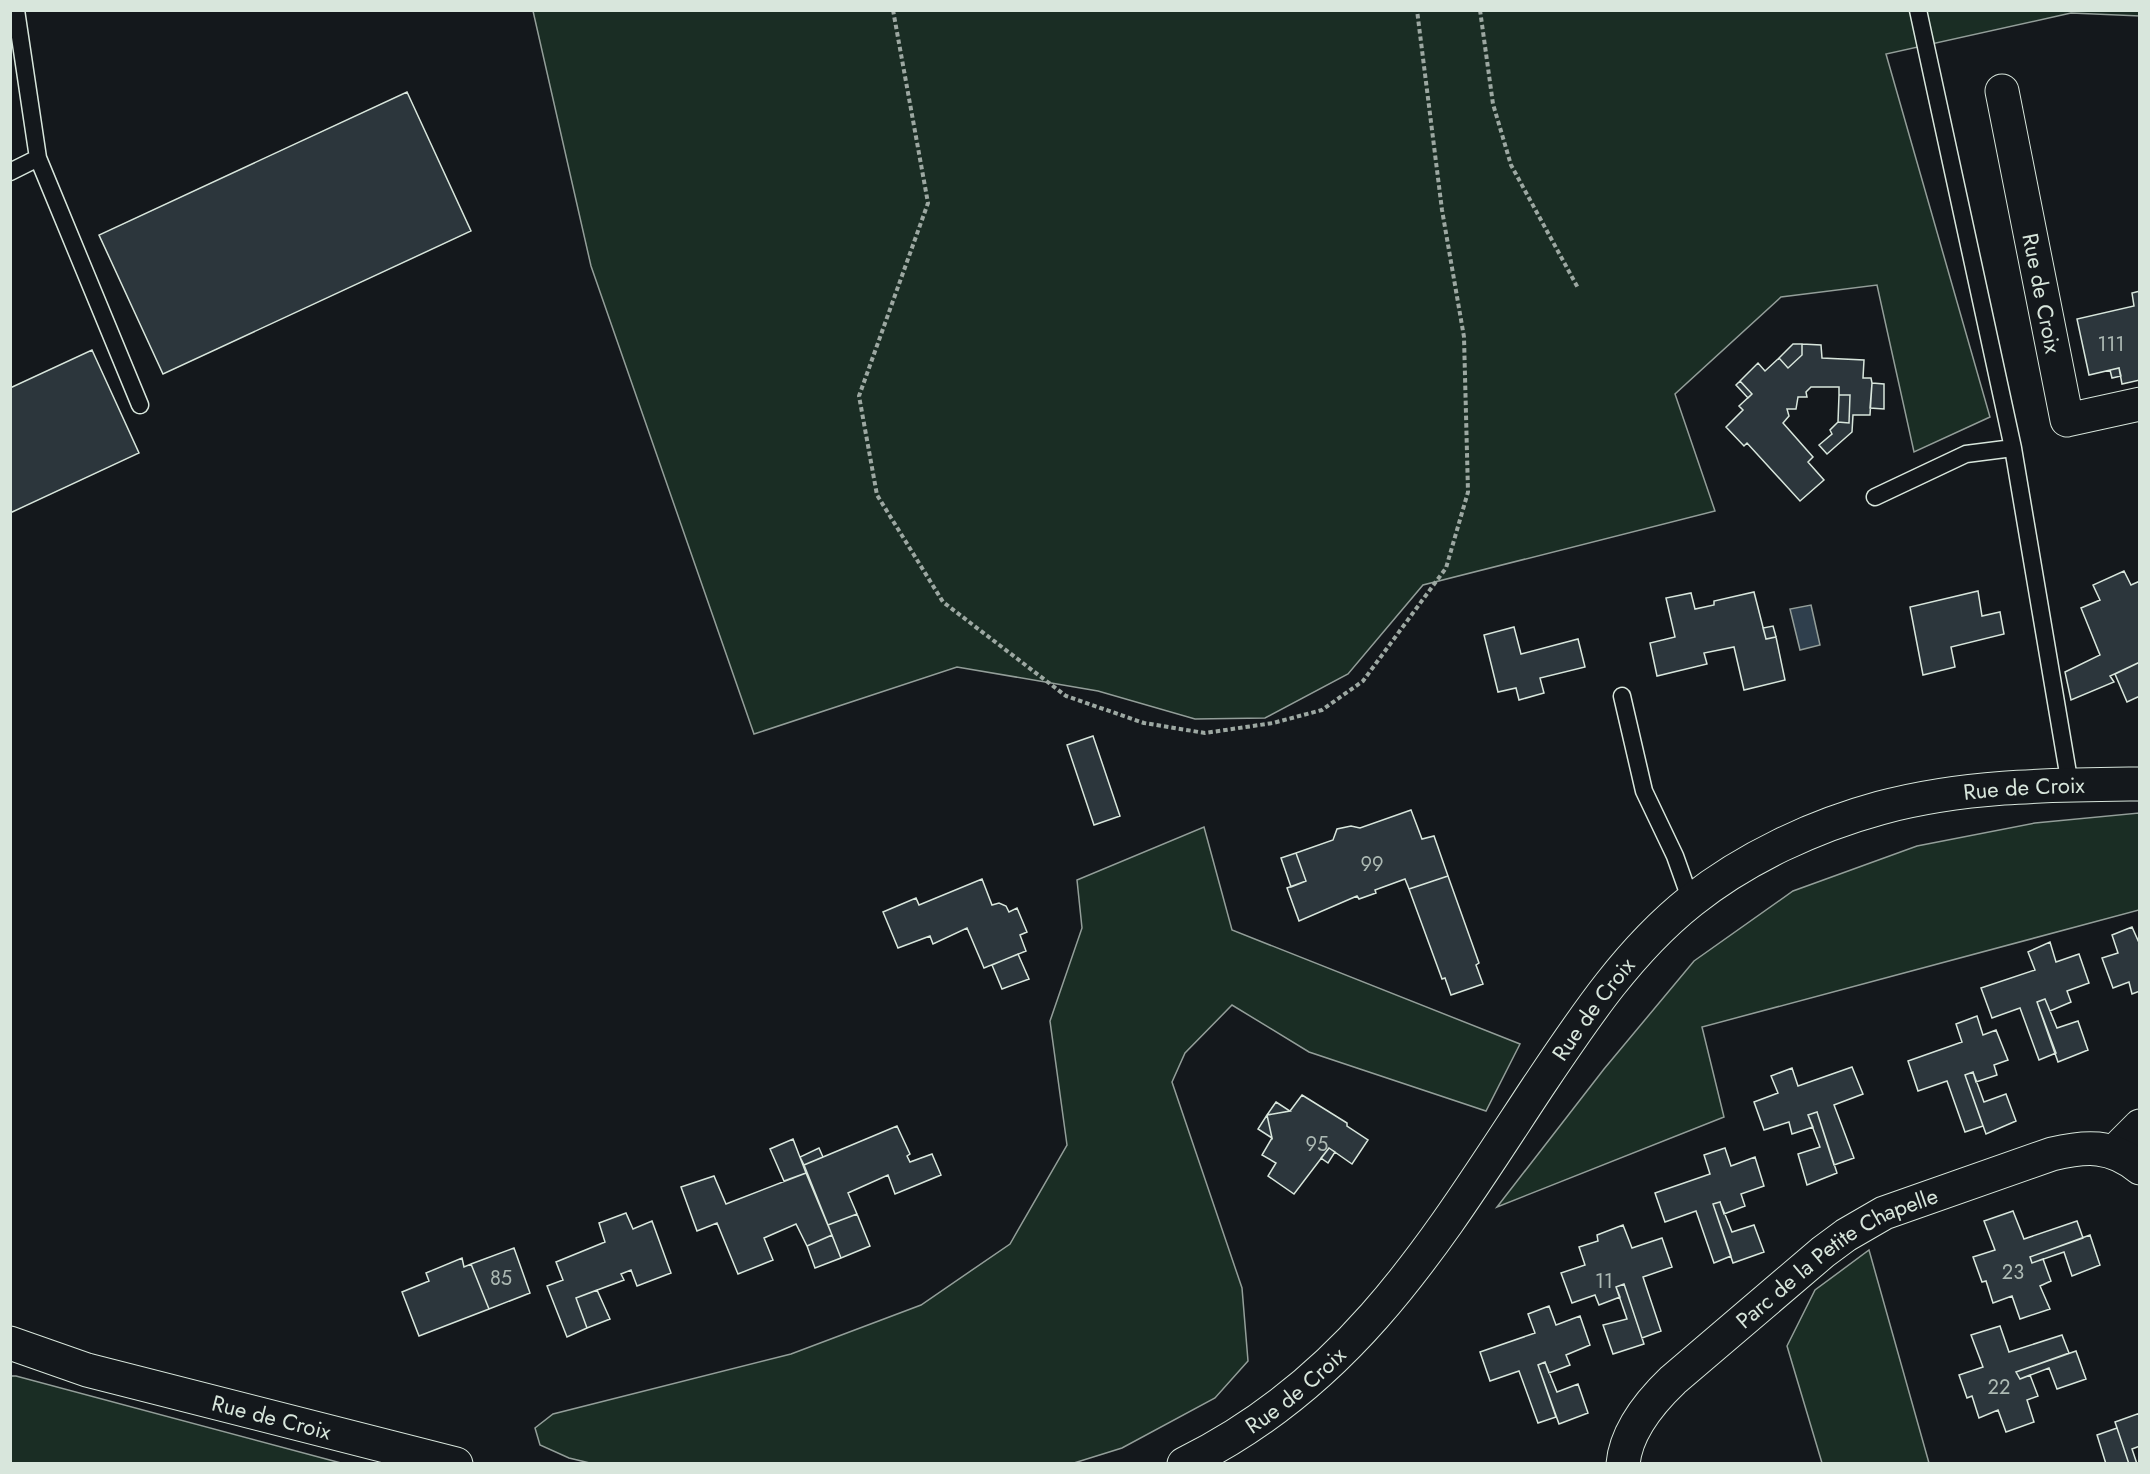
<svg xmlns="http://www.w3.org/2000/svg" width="2150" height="1474" viewBox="0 0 2150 1474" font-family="Jost,sans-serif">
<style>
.green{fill:#1a2d24;stroke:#939e99;stroke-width:1.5}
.water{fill:#2f3f4d;stroke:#939e99;stroke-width:1.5}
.building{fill:#2c363c;stroke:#d8e6dc;stroke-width:1.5}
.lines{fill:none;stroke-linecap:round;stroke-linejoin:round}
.lane-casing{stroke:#d8e6dc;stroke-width:19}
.street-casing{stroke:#d8e6dc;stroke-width:35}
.primary-casing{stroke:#d8e6dc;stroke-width:35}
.path{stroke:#9da8a2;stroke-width:4;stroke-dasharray:4.5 3;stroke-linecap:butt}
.lane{stroke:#14181c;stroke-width:16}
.street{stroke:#14181c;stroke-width:33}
.primary{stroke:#14181c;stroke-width:33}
.labels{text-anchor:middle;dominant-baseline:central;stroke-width:4.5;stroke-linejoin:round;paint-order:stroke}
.number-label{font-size:20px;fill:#adbab4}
.street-label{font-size:22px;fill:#d8e6dc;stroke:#14181c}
</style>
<rect width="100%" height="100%" fill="#14181c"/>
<!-- green -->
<path class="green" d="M2139,10L2140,16L2071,13L1886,54L1990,417L1914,452L1877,285L1781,297L1675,394L1715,511L1423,585L1348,674L1265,718L1195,719L1098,691L957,667L754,734L591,266L533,11Z
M2139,813V910L1702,1027L1724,1117L1497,1207L1604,1069L1694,961L1793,891L1917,846L2035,823Z
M1204,827L1232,930L1520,1044L1486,1111L1309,1052L1232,1005L1185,1053L1172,1082L1242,1288L1248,1361L1215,1398L1122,1448L1074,1463L594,1464L569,1458L540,1445L535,1428L553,1414L791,1354L921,1305L1010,1244L1067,1145L1050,1021L1082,928L1077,880Z
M1869,1250L1929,1463H1822L1787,1346L1815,1290Z
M11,1376H16L341,1463H11Z"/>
<!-- water -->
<path class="water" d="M1811,605L1820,645L1800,650L1790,609Z"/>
<!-- building -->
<path class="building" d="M407,92L471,231L163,374L99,235Z
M2140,291V380L2122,384L2119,368L2089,375L2077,319L2134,306L2132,293Z
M1793,344H1802V355L1788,368L1779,358Z
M1802,344L1821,345L1822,358L1864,360L1863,378H1871L1872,383L1870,415H1853L1852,432L1827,454L1819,445L1832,434L1830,430L1838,422L1849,423L1850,395H1839V387H1811L1806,392L1807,397H1798L1796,409H1787L1789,416L1783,423L1813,457L1808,462L1824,480L1800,501L1747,443L1744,446L1726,427L1743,410L1739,406L1752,394L1740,381L1758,363L1765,371L1779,358L1788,368L1802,355Z
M92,350L139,453L10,513V388Z
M2119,368L2121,376L2112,378L2110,370Z
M1740,381L1752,394L1748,398L1736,385Z
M1872,383L1884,384V409L1870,408Z
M1839,395H1850L1849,423L1838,422Z
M2124,571L2131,585L2140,581V662L2110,676L2114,682L2071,700L2065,672L2100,655L2081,608L2100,600L2093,585Z
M1978,591L1982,616L2000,612L2004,634L1951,647L1955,667L1923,675L1910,607Z
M1754,592L1766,639L1776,637L1785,680L1744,690L1734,647L1704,653L1707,664L1657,676L1650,643L1675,637L1666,598L1691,593L1695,609L1714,605V601Z
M1773,626L1776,637L1766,639L1763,628Z
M1514,627L1521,654L1578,639L1585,667L1540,678L1544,693L1519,700L1516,688L1498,692L1484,635Z
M2140,662V696L2127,702L2115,674Z
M1093,736L1120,816L1094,825L1067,745Z
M1411,810L1422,839L1434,836L1448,876L1409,889L1405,879L1375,890L1376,893L1359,899L1357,896L1299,921L1287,888L1306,881L1296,853L1333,840L1337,829L1351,826L1360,828Z
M1296,853L1306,881L1291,887L1281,858Z
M1448,876L1479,963L1476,965L1483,984L1451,995L1445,978L1442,979L1409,889Z
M982,879L992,905L999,903L1006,906L1009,912L1017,908L1027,932L1020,935L1026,951L984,968L967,928L933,944L930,936L898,948L883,912L916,898L919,905Z
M2132,927L2140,945V991L2132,994L2129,982L2113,988L2102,958L2118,953L2112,935Z
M2050,942L2056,962L2079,954L2089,983L2067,991L2071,1002L2050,1011L2045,999L2037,1002L2056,1053L2039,1060L2020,1008L1992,1018L1981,988L2035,970L2028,952Z
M1018,954L1029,979L1002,989L992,965Z
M2045,999L2057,1028L2078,1021L2088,1050L2058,1062L2037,1002Z
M1977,1016L1983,1035L1996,1030L2008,1060L1994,1065L1997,1075L1976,1082L1973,1072L1965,1075L1983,1126L1965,1132L1947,1081L1918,1091L1908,1061L1962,1042L1956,1024Z
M1852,1067L1863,1094L1834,1105L1854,1158L1834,1165L1817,1112L1808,1115L1813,1127L1792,1134L1789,1122L1764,1130L1754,1102L1778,1093L1771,1076L1792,1068L1798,1086Z
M1973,1072L1984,1102L2006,1094L2016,1121L1986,1134L1965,1075Z
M1302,1095L1347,1123V1126L1368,1140L1352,1164L1329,1148L1294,1194L1268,1176L1276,1163L1262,1155L1272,1138L1267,1115L1290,1111Z
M1276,1102L1290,1111L1267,1115Z
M1817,1112L1837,1173L1807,1185L1798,1154L1820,1147L1808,1115Z
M1267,1115L1272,1138L1258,1129Z
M897,1126L910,1154L907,1156L910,1162L932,1154L941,1175L895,1194L888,1175L848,1193L857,1214L828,1225L804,1165Z
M793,1139L806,1173L784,1181L770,1149Z
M819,1148L823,1157L804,1165L800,1157Z
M1329,1148L1335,1152L1328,1163L1321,1158Z
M1725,1148L1731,1166L1755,1157L1764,1186L1741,1194L1745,1206L1724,1214L1720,1202L1713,1204L1731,1256L1714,1263L1696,1211L1665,1222L1655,1193L1710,1174L1704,1155Z
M806,1173L832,1235L807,1246L796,1224L764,1238L773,1260L738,1274L717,1223L697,1231L681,1187L714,1176L726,1204Z
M1720,1202L1732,1232L1754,1225L1764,1252L1733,1263L1713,1204Z
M2013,1211L2024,1239L2077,1221L2083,1238L2030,1257L2032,1263L2043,1259L2051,1281L2040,1286L2050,1309L2020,1319L2012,1296L1993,1303L1986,1281L1982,1282L1973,1257L1995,1250L1984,1221Z
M626,1213L633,1229L652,1221L671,1273L637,1286L631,1270L621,1274L624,1280L576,1298L587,1328L567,1337L547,1286L563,1280L556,1262L605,1242L599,1223Z
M857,1214L870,1246L841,1258L828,1225Z
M1623,1225L1632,1248L1662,1238L1672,1267L1643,1277L1661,1331L1642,1338L1624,1284L1616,1287L1620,1297L1599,1305L1595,1295L1572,1303L1561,1273L1585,1265L1579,1247L1598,1241L1597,1235Z
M832,1235L841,1258L815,1268L807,1246Z
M2090,1235L2100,1265L2072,1276L2064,1252L2032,1263L2030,1257Z
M514,1248L530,1293L489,1309L471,1264Z
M462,1258L464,1267L471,1264L489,1309L419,1336L402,1292L429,1281L426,1273Z
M1624,1284L1644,1344L1613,1354L1603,1325L1627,1319L1616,1287Z
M597,1290L610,1319L587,1328L576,1298Z
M1549,1306L1556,1325L1580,1316L1590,1345L1566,1355L1570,1365L1549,1373L1545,1362L1538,1365L1556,1417L1538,1423L1519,1371L1490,1381L1480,1352L1535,1333L1528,1314Z
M2000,1326L2009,1352L2062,1335L2069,1353L2016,1372L2020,1379L2030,1375L2038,1396L2027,1400L2034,1422L2006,1432L1998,1410L1979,1418L1972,1396L1967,1398L1959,1375L1983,1367L1971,1335Z
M2076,1351L2086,1379L2057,1389L2049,1368L2020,1379L2016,1372Z
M1545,1362L1557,1392L1578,1384L1588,1413L1559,1424L1538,1365Z
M2140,1413V1446L2132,1449L2137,1464H2129L2115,1422Z
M2117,1428L2129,1464H2106L2097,1435Z"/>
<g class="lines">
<defs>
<path id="lane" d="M16,10L38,158L140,405
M1918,10L2013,448L2070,785
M10,172L38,158
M1875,497L1966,454L2013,448
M1622,696L1644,791L1675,856L1691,901"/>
<g id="street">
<path id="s1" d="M2002,91L2067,420L2140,404"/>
<path d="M2115,1151L2140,1126"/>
<path id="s2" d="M1623,1464C1626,1431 1650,1402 1673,1380L1823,1252L1846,1235L1884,1213L2052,1154C2086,1146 2111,1144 2140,1168"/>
</g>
<g id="primary">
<path id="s3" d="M10,1343L87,1370L456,1464"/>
<path id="s4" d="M1184,1464C1354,1381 1438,1238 1537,1088C1582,1021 1627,952 1691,901C1745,858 1814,826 1880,808C1965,785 2052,785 2140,784"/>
</g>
</defs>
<!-- lane casing -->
<use href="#lane" class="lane-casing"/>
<!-- street casing -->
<use href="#street" class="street-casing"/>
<!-- primary casing -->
<use href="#primary" class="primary-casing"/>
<!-- path -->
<path class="path" d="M893,10L928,203L859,396L877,495L943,602L1066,696L1144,723L1205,733L1273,723L1322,710L1363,681L1446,568L1468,492L1464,337L1442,210L1417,10
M1480,10L1493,104L1511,165L1578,288"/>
<!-- lane -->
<use href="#lane" class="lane"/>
<!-- street -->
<use href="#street" class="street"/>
<!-- primary -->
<use href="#primary" class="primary"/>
</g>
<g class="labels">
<!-- number labels -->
<g class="number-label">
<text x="2111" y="344">111</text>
<text x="1372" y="864">99</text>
<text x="1317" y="1144">95</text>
<text x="2013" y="1272">23</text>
<text x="501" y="1278">85</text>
<text x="1604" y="1281">11</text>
<text x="1999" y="1387">22</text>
</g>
<!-- street labels -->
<g class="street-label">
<text stroke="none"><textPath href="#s1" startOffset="206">Rue de Croix</textPath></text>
<text stroke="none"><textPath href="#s4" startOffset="1124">Rue de Croix</textPath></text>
<text stroke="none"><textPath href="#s4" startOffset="620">Rue de Croix</textPath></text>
<text stroke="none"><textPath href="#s2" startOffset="306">Parc de la Petite Chapelle</textPath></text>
<text stroke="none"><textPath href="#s4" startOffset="134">Rue de Croix</textPath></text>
<text stroke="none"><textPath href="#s3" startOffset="272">Rue de Croix</textPath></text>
</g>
</g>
<!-- border -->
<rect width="2150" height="1474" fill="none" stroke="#d8e6dc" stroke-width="24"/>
</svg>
